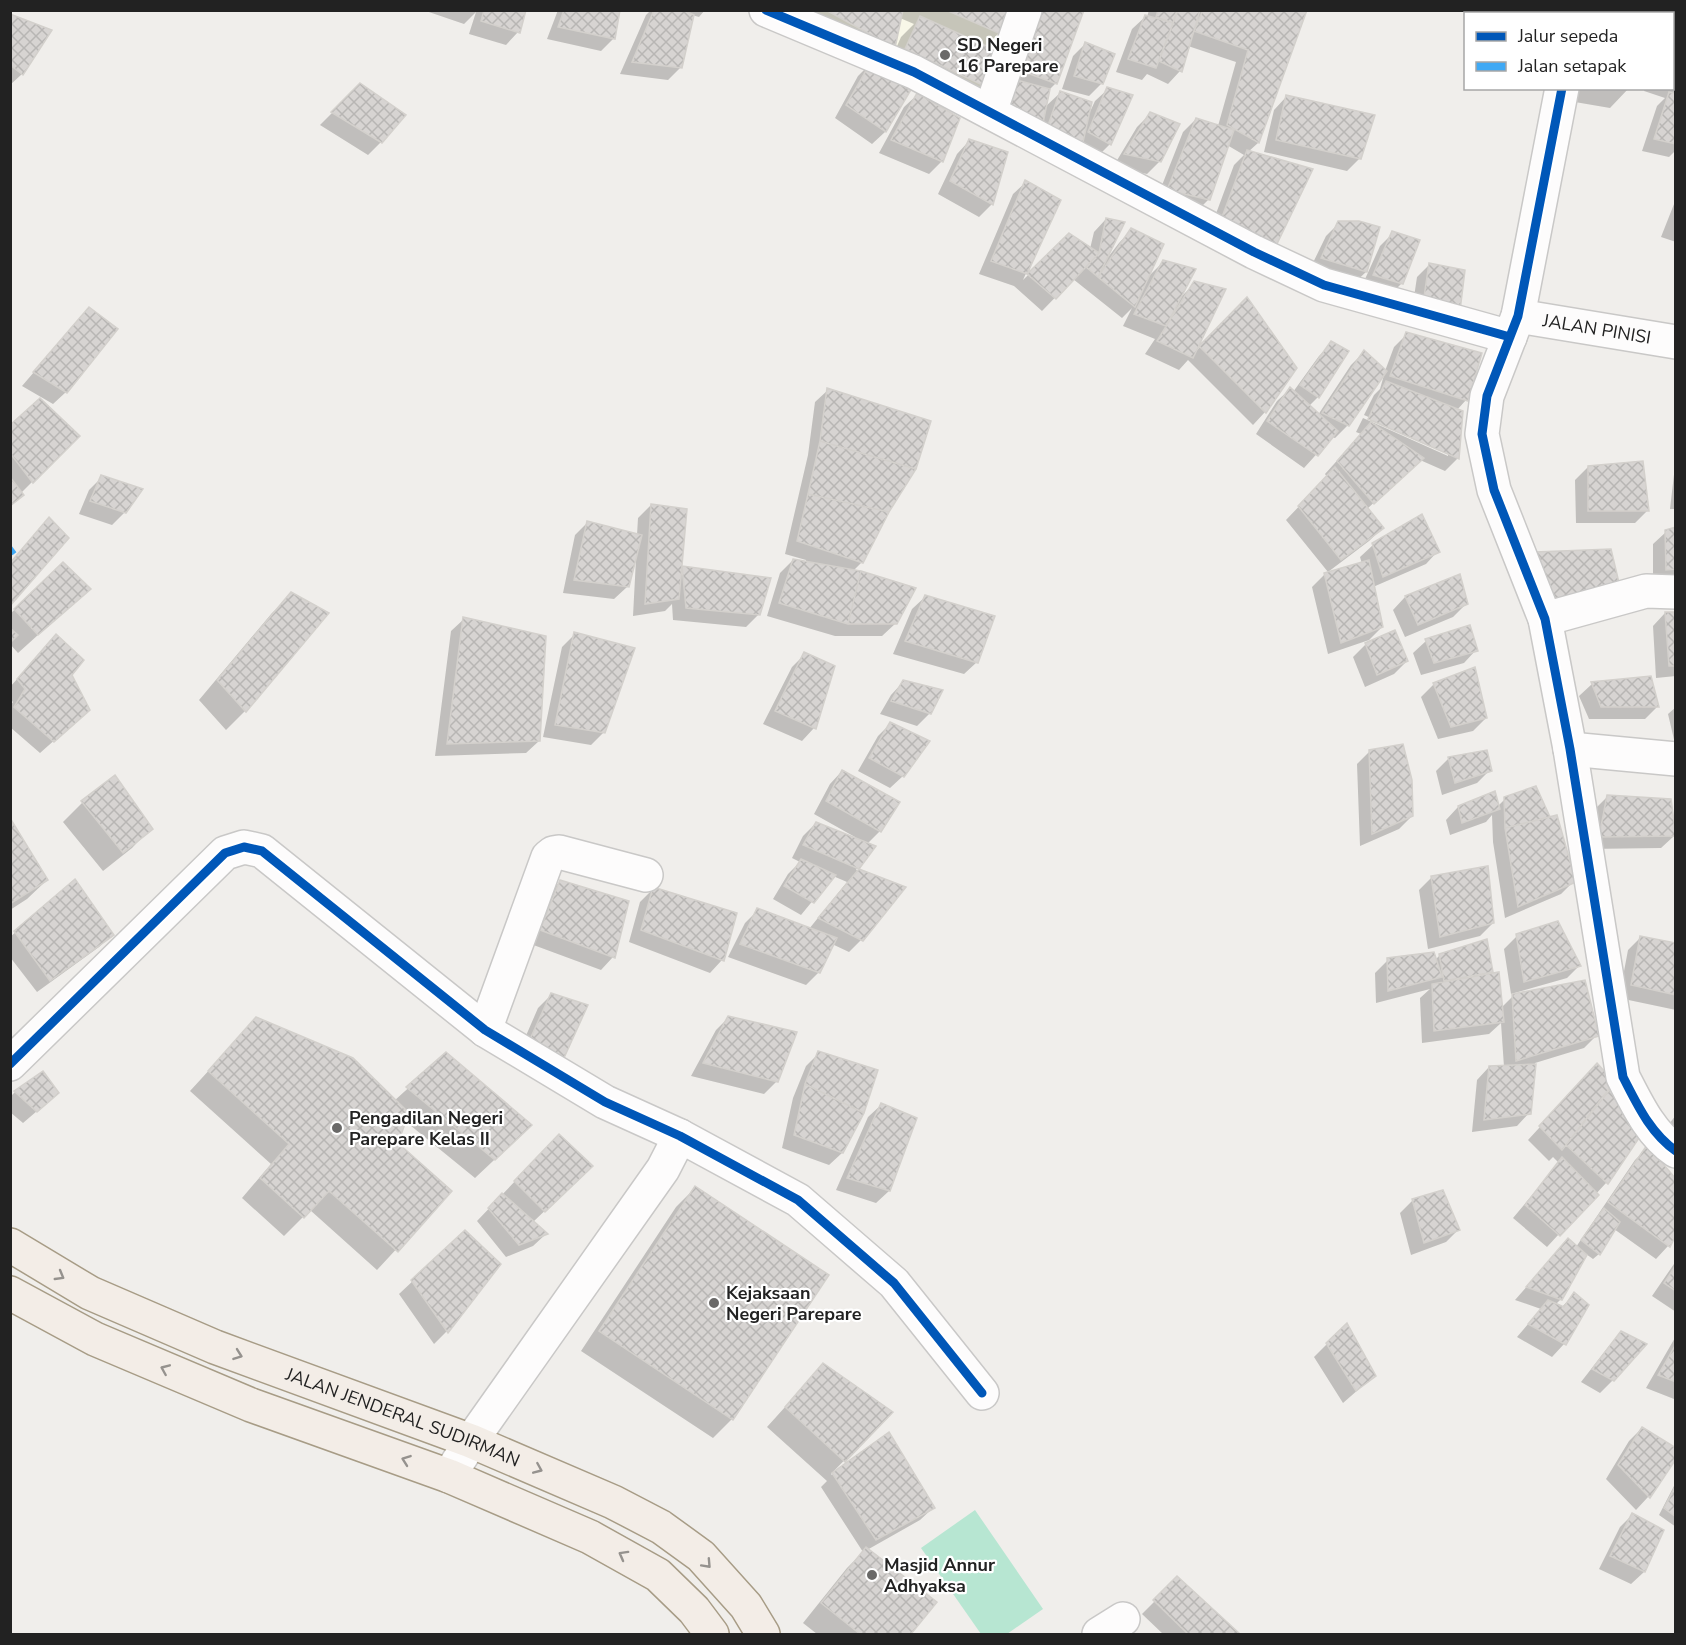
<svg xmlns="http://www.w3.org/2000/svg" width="1686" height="1645" viewBox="0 0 1686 1645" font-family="'Nunito Sans',sans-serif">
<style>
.education{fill:#f8f7e8}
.pitch{fill:#b7e6d2}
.shadow{fill:#0003}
.building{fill:url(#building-cross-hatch);stroke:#d3d0cc;stroke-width:1.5}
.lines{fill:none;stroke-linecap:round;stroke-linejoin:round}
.minor-casing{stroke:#c9c8c7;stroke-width:36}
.major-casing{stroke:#a79c86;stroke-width:36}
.minor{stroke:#fdfcfc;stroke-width:33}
.major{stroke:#f3ede7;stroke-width:33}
.quiet{stroke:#3fa9f5;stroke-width:8;stroke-dasharray:15 8;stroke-linecap:butt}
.cycleway-casing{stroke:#fff;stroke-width:13}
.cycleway{stroke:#0057b8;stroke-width:9}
.oneway{stroke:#95928e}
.poi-dot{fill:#6a6968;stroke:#fff;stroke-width:2}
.labels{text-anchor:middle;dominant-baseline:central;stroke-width:4.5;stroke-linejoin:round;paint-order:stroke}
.poi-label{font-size:18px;font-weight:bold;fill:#222;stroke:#fff;text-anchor:start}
.street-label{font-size:18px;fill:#222;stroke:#fff}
</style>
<defs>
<pattern id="building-cross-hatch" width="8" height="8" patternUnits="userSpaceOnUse" patternTransform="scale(1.5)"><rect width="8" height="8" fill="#d7d4d2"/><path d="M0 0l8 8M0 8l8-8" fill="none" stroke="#b8b6b4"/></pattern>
</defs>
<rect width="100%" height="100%" fill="#f0eeeb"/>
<!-- education -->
<path class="education" d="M797,11H1013L984,100Z"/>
<!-- pitch -->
<path class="pitch" d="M975,1510L1043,1609L1007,1634H981L921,1548Z"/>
<!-- shadow -->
<path class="shadow" d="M423,10H524L518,32L506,45L469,34L476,12L464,24Z
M558,10H619L614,38L601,51L547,39Z
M651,10H705L699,17L692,15L681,67L668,80L620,74L646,15Z
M773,10H1009L999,33L985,47L1002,55L988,87L969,106L887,69L901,37L914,24L900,18L893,48L875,66L910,88L885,132L872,144L835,118L858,76L870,64Z
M1032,10L1056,83L1048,91L1044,108L1061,92L1089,114L1095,101L1108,89L1110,144L1097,157L1027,145L989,131Z
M1149,10H1306L1258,143L1248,152L1311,170L1207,238L1234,165L1244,155L1227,145L1208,200L1196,212L1155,203L1183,132L1196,119L1218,126L1236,62L1188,46L1180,71L1168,84L1147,74L1142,80L1116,72L1132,29L1145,17H1147Z
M1586,10H1644V14H1585Z
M1655,10H1676V150L1669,157L1642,151L1657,106L1665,98L1644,91L1645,88H1672V14H1655Z
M10,15L22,74L10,85Z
M1085,44L1102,83L1089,96L1062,89L1073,56Z
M360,85L381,142L368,155L320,125Z
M1571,88H1629L1610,108L1569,101Z
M917,95L942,161L929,174L879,153L904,107Z
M1286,97L1360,158L1347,171L1264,152L1274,110Z
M1150,114L1160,161L1147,174L1113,167L1137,127Z
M969,141L992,204L979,217L938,194L957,154Z
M1026,182L1059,201L1023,280L1069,235L1090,249L1094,232L1106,219L1108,256H1109L1119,243L1131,230L1148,277L1164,261L1179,299L1195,283V352L1247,299L1265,412L1253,425L1188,360L1179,370L1145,354L1155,339L1123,326L1132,308L1122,318L1073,279L1042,311L1014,286L979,274L1013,194Z
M1676,199V242L1661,237Z
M1339,223L1378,228L1366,272L1353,284L1309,271L1326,236Z
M1393,233L1402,283L1389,296L1361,288L1380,246Z
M1430,264L1464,272L1411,317L1417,277Z
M77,322L66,392L53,404L22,386Z
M1407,334L1466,400L1457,410L1462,412L1457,459L1445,471L1420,460L1367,509L1382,528L1369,541L1328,572L1286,520L1327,477L1325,474L1361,434L1356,432L1363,418L1448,456V453L1364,415L1374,395L1380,389L1384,375L1348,425L1335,438L1332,437L1304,468L1256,434L1277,401L1290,389L1293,392L1319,356L1332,343L1347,352L1318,397L1309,406L1318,415L1351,365L1364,352L1385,371L1394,347Z
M828,390L888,511L862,562L853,571L896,623L882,636H835L767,616L780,573L793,560L806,562V560L785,554L808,455L815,402Z
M10,427L78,436L21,493L22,495L10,507Z
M1676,457V509H1670Z
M1588,467L1647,511L1635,523H1576L1575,480Z
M102,477L125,512L112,525L79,514L89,490Z
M651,505L681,567L769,579L759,614L746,627L673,620L672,604L665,611L633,616L636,559L627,587L614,599L563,593L575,535L588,522L637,535L638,518Z
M1676,529V581L1653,582V544L1666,532Z
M1373,545L1438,551L1426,564L1373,587L1382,627L1369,640L1328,654L1312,587L1324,575L1362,564L1360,557Z
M63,564L89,589L18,653L10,644V614Z
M1459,576L1466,604L1453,617L1405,637L1393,610L1405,597Z
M292,594L327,614L245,711L226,730L199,700L272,613Z
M925,597L977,662L964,674L893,654L912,609Z
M1665,613L1676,614V676L1656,678L1653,626Z
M464,619L539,741L526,753L435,756L451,631Z
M1469,627L1476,650L1464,663L1421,675L1413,653L1426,641Z
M575,634L604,732L591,745L543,737L562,647Z
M1366,644L1407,661L1394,674L1365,687L1353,657Z
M44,649L70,675L75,722L40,753L10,727V706L13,702L10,699V687Z
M805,654L814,728L802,741L763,724L792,667Z
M903,682L930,713L917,726L880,714L891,695Z
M1434,684L1486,718L1473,731L1438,739L1421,697Z
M1592,684L1658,706L1645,719H1589L1579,696Z
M1676,707V748L1668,714Z
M890,724L903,776L890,788L858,771L878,736Z
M1370,751L1412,816L1399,829L1360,846L1357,764Z
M1449,758L1490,770L1477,783L1442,795L1436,771Z
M842,771L898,803L880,831L867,844L873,847L856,870L904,888L861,940L849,952L832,944L819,972L806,985L728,957L745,923L758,910L809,929L847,882L833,876L801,915L773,899L788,874L800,862L792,858L803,836L816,823L854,839L855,837L814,814L830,784Z
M115,777L151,828L132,848L103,871L63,822L82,803Z
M1608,796L1674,836L1661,848L1587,849L1595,809Z
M1505,799L1574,881L1561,894L1505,918L1493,842L1492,815L1486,822L1450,835L1446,820L1458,807L1498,806Z
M10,821L47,880L27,899L10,910Z
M1432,877L1493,923L1480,936L1428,949L1419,890Z
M75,881L112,934L99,947L37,992L10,957V937Z
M560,882L613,957L601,970L528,943L547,894Z
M653,889L722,960L710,973L629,942L640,902Z
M1517,936L1579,966L1567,978L1511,994L1504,949Z
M1641,937L1676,945V1010L1619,998L1628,950Z
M1485,941L1491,975L1501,1008L1513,996L1597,1035L1584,1048L1535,1063L1529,1113L1517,1126L1472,1132L1477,1080L1489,1067H1504L1501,1023L1489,1034L1422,1043L1420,998L1430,989L1376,1003L1375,973L1388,960H1435L1440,955Z
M551,995L562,1059L515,1061L538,1008Z
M729,1017L777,1081L764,1094L691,1076L716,1030Z
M256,1019L394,1101L446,1054L511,1144L475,1178L405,1121L396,1143L450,1191L377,1270L310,1210L284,1236L242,1198L271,1164L190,1091Z
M819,1053L842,1153L829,1165L782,1148L793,1098L806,1066Z
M1585,1078L1607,1089L1645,1127L1606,1183L1547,1247L1513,1218L1559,1163L1553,1157L1549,1161L1528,1140Z
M15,1092L44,1105L23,1123L10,1112V1097Z
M881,1105L889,1191L876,1203L836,1190L868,1117Z
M1676,1115V1138L1662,1133Z
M1647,1148L1676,1232L1668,1246L1656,1259L1614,1229L1599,1254L1593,1259L1586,1254L1561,1299L1555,1305L1562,1307L1574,1294L1587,1305L1564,1344L1552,1357L1517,1337L1541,1309L1515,1300L1568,1240L1576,1247L1635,1160Z
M540,1155L572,1185L533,1222L546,1234L533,1246L506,1257L477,1221Z
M695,1188L732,1419L713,1438L581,1351L676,1207Z
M1413,1200L1458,1230L1446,1242L1411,1255L1400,1213Z
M465,1232L499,1264L446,1332L434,1344L399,1294Z
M1676,1261V1312L1652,1296Z
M1346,1325L1375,1375L1343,1403L1314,1357Z
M1622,1333L1613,1380L1600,1393L1581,1382L1609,1346Z
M1676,1336V1398L1674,1399L1646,1388Z
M823,1365L891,1412L831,1474L832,1475L889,1434L933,1508L920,1520L867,1550L934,1603L909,1634H817L803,1623L847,1568L863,1552L821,1487L827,1481L767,1427Z
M1642,1428L1676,1456L1648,1497L1636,1510L1606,1479L1629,1441Z
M1676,1482V1527L1659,1515Z
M1632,1515L1662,1531L1644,1572L1631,1584L1599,1569L1620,1527Z
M1178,1578L1238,1634H1163L1142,1614Z"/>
<!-- building -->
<path class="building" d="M484,10H526L520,33L481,21Z
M564,10H620L615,39L558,27Z
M654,10H683L694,15L682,68L632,62Z
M826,10H903L895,48Z
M946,10H1011L1001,34Z
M1039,10H1084L1057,84L1019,70Z
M1158,10H1177L1173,23L1156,17Z
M1178,10H1200L1182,72L1159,61Z
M1203,10H1307L1259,143L1227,125L1248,50L1194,31Z
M1600,10H1646L1645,14H1600Z
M10,14L52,30L23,75L10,65Z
M1145,15L1173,23L1156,68L1128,59Z
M920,16L1004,54L989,88L905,49Z
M1672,26L1676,27V85L1672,84Z
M1085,42L1115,54L1103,84L1074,76Z
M871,62L912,88L886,132L846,105Z
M1013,79L1050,89L1041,133L1001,118Z
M360,83L406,115L382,143L331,112Z
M1107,87L1133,95L1111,145L1088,132Z
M1060,91L1092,102L1081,151L1045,134Z
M1669,92L1676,94V144L1654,139Z
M917,93L960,118L943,162L891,140Z
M1286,95L1375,115L1361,159L1276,140Z
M1150,112L1180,124L1161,162L1124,154Z
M1196,118L1234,130L1210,200L1167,190Z
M969,139L1008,152L993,205L950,181Z
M1247,150L1313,169L1275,248L1219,225Z
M1025,180L1061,200L1027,274L991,261Z
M1106,218L1125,222L1098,277L1086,267L1099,253Z
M1338,221H1359L1380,227L1367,272L1321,258Z
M1131,228L1164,244L1135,307L1098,277Z
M1392,231L1420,240L1403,284L1373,275Z
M1069,233L1099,253L1056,299L1027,274Z
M1163,260L1196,269L1166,326L1134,314Z
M1429,263L1465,270L1459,319L1423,304Z
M1194,281L1226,289L1193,358L1157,341Z
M1247,297L1297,368L1266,413L1199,346Z
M89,307L118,329L67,393L33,372Z
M1406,332L1482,353L1468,401L1390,376Z
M1331,341L1349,351L1319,398L1300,385Z
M1364,350L1387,371L1349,426L1322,413Z
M1386,381L1463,411L1459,459L1368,419Z
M1290,387L1338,431L1318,456L1267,421Z
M827,388L931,421L916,469L820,441Z
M40,398L80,436L33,483L10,453V425Z
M1371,422L1424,458L1374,504L1337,461Z
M820,441L916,469L889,512L808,494Z
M1643,461L1649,511H1588V466Z
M1335,467L1384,528L1341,560L1298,506Z
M101,475L143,489L126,513L90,501Z
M10,477L24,495L10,506Z
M808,494L889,512L863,563L797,541Z
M651,504L687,509L679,599L645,604Z
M1422,514L1440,552L1383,577L1372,543Z
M49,517L69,538L10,606V563Z
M587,521L642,535L629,587L574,580Z
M1676,527V569L1666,570L1665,530Z
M1611,549L1620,587L1550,601L1536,552Z
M793,559L861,571L848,624L779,603Z
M1369,560L1383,627L1341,643L1324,573Z
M63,562L91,589L38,635L14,609Z
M682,566L771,578L760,615L686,608Z
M861,571L916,588L897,624H848Z
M1460,574L1468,604L1418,625L1405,596Z
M291,592L329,613L246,712L217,680Z
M925,595L995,616L978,663L905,641Z
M1665,612H1676V666H1669Z
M463,617L546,636L540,741L447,744Z
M1470,625L1478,651L1434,663L1425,639Z
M10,628L18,635L10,643Z
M1395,630L1408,661L1377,675L1365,643Z
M574,632L635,648L605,733L555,725Z
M56,634L84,660L72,675L90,710L54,742L14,707L25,689L17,679Z
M804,652L835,666L816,729L775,711Z
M1475,667L1487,718L1451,727L1433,683Z
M1651,676L1659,707H1601L1591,682Z
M903,680L943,690L931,714L891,701Z
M890,722L930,741L904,777L869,758Z
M1403,744L1412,780L1413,816L1372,834L1369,750Z
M1487,750L1492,771L1455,783L1448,757Z
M842,770L900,802L881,832L826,801Z
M115,775L153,829L123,853L81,801Z
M1536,786L1550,817L1505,828L1504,797Z
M1495,791L1500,809L1462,823L1458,806Z
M1607,795L1671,799L1676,836L1599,837Z
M1557,815L1576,882L1518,907L1505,828Z
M10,818L48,880L10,904Z
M816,822L876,846L859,869L803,845Z
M801,859L836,875L814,903L784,886Z
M1488,866L1494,923L1440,937L1431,876Z
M859,869L906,887L863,941L818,918Z
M75,879L114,935L50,981L14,931Z
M560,880L629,901L615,958L540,930Z
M653,887L737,913L724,961L641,930Z
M757,908L837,938L820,973L740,944Z
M1558,921L1581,966L1524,982L1516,934Z
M1640,936L1676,943V995L1631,985Z
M1487,939L1493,972L1444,981L1439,954Z
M1434,952L1442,977L1388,991L1387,958Z
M1499,972L1504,1022L1434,1031L1432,984Z
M1585,980L1599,1036L1516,1061L1512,994Z
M551,993L588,1005L563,1060L526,1048Z
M728,1016L797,1032L778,1082L703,1063Z
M256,1017L353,1058L409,1113L398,1143L452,1191L398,1252L329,1191L304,1218L260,1178L289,1144L208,1071Z
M818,1051L878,1070L864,1113L805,1084Z
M446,1052L532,1125L495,1160L406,1087Z
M1597,1063L1615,1083L1562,1150L1539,1126Z
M1536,1064L1531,1114L1484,1120L1489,1066Z
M43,1071L59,1093L37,1112L14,1091Z
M805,1084L864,1113L843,1153L794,1135Z
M1609,1089L1647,1126L1608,1184L1566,1145Z
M881,1103L917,1118L890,1191L847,1178Z
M559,1134L593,1166L545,1212L514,1181Z
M1647,1145L1676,1179V1235L1670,1247L1608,1202Z
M1562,1157L1599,1195L1560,1236L1525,1205Z
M695,1186L829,1275L733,1420L599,1331Z
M1443,1190L1460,1230L1424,1243L1412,1199Z
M502,1193L548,1234L519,1245L488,1208Z
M1604,1208L1620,1222L1600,1255L1581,1240Z
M465,1230L501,1264L448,1333L411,1280Z
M1568,1238L1587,1255L1562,1300L1526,1287Z
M1676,1265V1291L1664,1283Z
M1574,1292L1589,1305L1566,1345L1528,1324L1548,1300L1564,1307Z
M1347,1323L1376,1376L1356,1391L1326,1343Z
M1621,1331L1647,1344L1614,1381L1592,1369Z
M1676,1344V1382L1658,1375Z
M823,1363L893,1412L845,1462L785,1407Z
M1642,1427L1676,1448V1459L1650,1498L1618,1465Z
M889,1432L935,1508L876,1540L832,1473Z
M1676,1485V1517L1664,1508Z
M1632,1513L1664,1530L1645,1572L1610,1556Z
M866,1547L937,1602L911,1634H860L821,1603Z
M1177,1576L1240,1634H1188L1153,1600Z"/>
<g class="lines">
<defs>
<g id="minor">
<path d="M766,10L914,72L1254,252L1324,285L1510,337"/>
<path d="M1574,14V10"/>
<path d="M1562,88L1518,316L1487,396L1482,434L1494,490L1545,619L1570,749L1623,1077C1637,1104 1650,1133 1676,1151"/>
<path d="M990,112L1025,10"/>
<path id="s1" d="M1518,316L1676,342"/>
<path d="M1545,619L1646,591L1676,592"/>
<path d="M1570,749L1676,759"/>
<path d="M485,1030L548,857L553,853L559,852L646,875"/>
<path d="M10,1064L225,853L244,847L262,851L485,1030L605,1102L680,1136L798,1200L894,1283L982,1393"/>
<path d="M449,1476L471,1441L663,1169L680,1136"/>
<path d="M1099,1634L1123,1619"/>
</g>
<g id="major">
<path id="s2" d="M10,1245L90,1293L215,1347L471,1441L613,1502L661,1527L701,1556L746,1606L763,1634"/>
<path d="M10,1293L95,1339L251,1405L449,1476L590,1537L658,1575L694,1610L712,1634"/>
</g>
</defs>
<!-- minor casing -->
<use href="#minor" class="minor-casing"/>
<!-- major casing -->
<use href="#major" class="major-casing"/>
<!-- minor -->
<use href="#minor" class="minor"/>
<!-- major -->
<use href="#major" class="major"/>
<!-- quiet -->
<path class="quiet" d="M10,552L14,549"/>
<defs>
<path id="cycleway" d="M766,10L914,72L1254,252L1324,285L1510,337
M1562,88L1518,316L1487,396L1482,434L1494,490L1545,619L1570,749L1623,1077C1637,1104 1650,1133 1676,1151
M10,1064L225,853L244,847L262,851L485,1030L605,1102L680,1136L798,1200L894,1283L982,1393"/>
</defs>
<!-- cycleway casing -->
<use href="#cycleway" class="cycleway-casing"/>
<!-- cycleway -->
<use href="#cycleway" class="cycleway"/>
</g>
<!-- one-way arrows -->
<defs><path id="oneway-chevron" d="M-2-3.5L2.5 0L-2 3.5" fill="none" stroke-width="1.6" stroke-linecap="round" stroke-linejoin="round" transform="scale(1.5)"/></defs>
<g class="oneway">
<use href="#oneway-chevron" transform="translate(60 1276) rotate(30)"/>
<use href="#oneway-chevron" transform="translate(238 1355) rotate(20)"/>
<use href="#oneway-chevron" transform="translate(165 1369) rotate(-157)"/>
<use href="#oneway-chevron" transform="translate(406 1460) rotate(-160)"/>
<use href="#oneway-chevron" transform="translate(538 1469) rotate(23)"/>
<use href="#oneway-chevron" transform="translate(623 1555) rotate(-151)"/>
<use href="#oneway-chevron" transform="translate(707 1564) rotate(47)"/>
</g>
<!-- markers -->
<g class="poi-dot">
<circle cx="945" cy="55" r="6"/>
<circle cx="337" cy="1128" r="6"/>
<circle cx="714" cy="1303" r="6"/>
<circle cx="872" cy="1575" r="6"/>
</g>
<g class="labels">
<!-- poi labels -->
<g class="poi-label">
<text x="957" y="45">SD Negeri<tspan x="957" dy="21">16 Parepare</tspan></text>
<text x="349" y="1118">Pengadilan Negeri<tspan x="349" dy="21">Parepare Kelas II</tspan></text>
<text x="726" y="1293">Kejaksaan<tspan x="726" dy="21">Negeri Parepare</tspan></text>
<text x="884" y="1565">Masjid Annur<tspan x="884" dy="21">Adhyaksa</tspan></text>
</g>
<!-- street labels -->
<g class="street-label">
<text stroke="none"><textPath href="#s1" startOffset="80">JALAN PINISI</textPath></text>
<text stroke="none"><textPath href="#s2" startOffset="430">JALAN JENDERAL SUDIRMAN</textPath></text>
</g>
</g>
<!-- border -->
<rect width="1686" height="1645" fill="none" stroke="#222222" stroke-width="24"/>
<!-- legend -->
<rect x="1464" y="12" width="210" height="78" fill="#ffffff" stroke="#a7a7a7" stroke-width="1.5"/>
<rect x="1476" y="32" width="30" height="9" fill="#0057b8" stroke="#a7a7a7" stroke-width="1.5"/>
<text x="1518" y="42" font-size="18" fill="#222222">Jalur sepeda</text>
<rect x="1476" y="62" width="30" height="9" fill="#3fa9f5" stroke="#a7a7a7" stroke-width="1.5"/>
<text x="1518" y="72" font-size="18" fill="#222222">Jalan setapak</text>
</svg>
